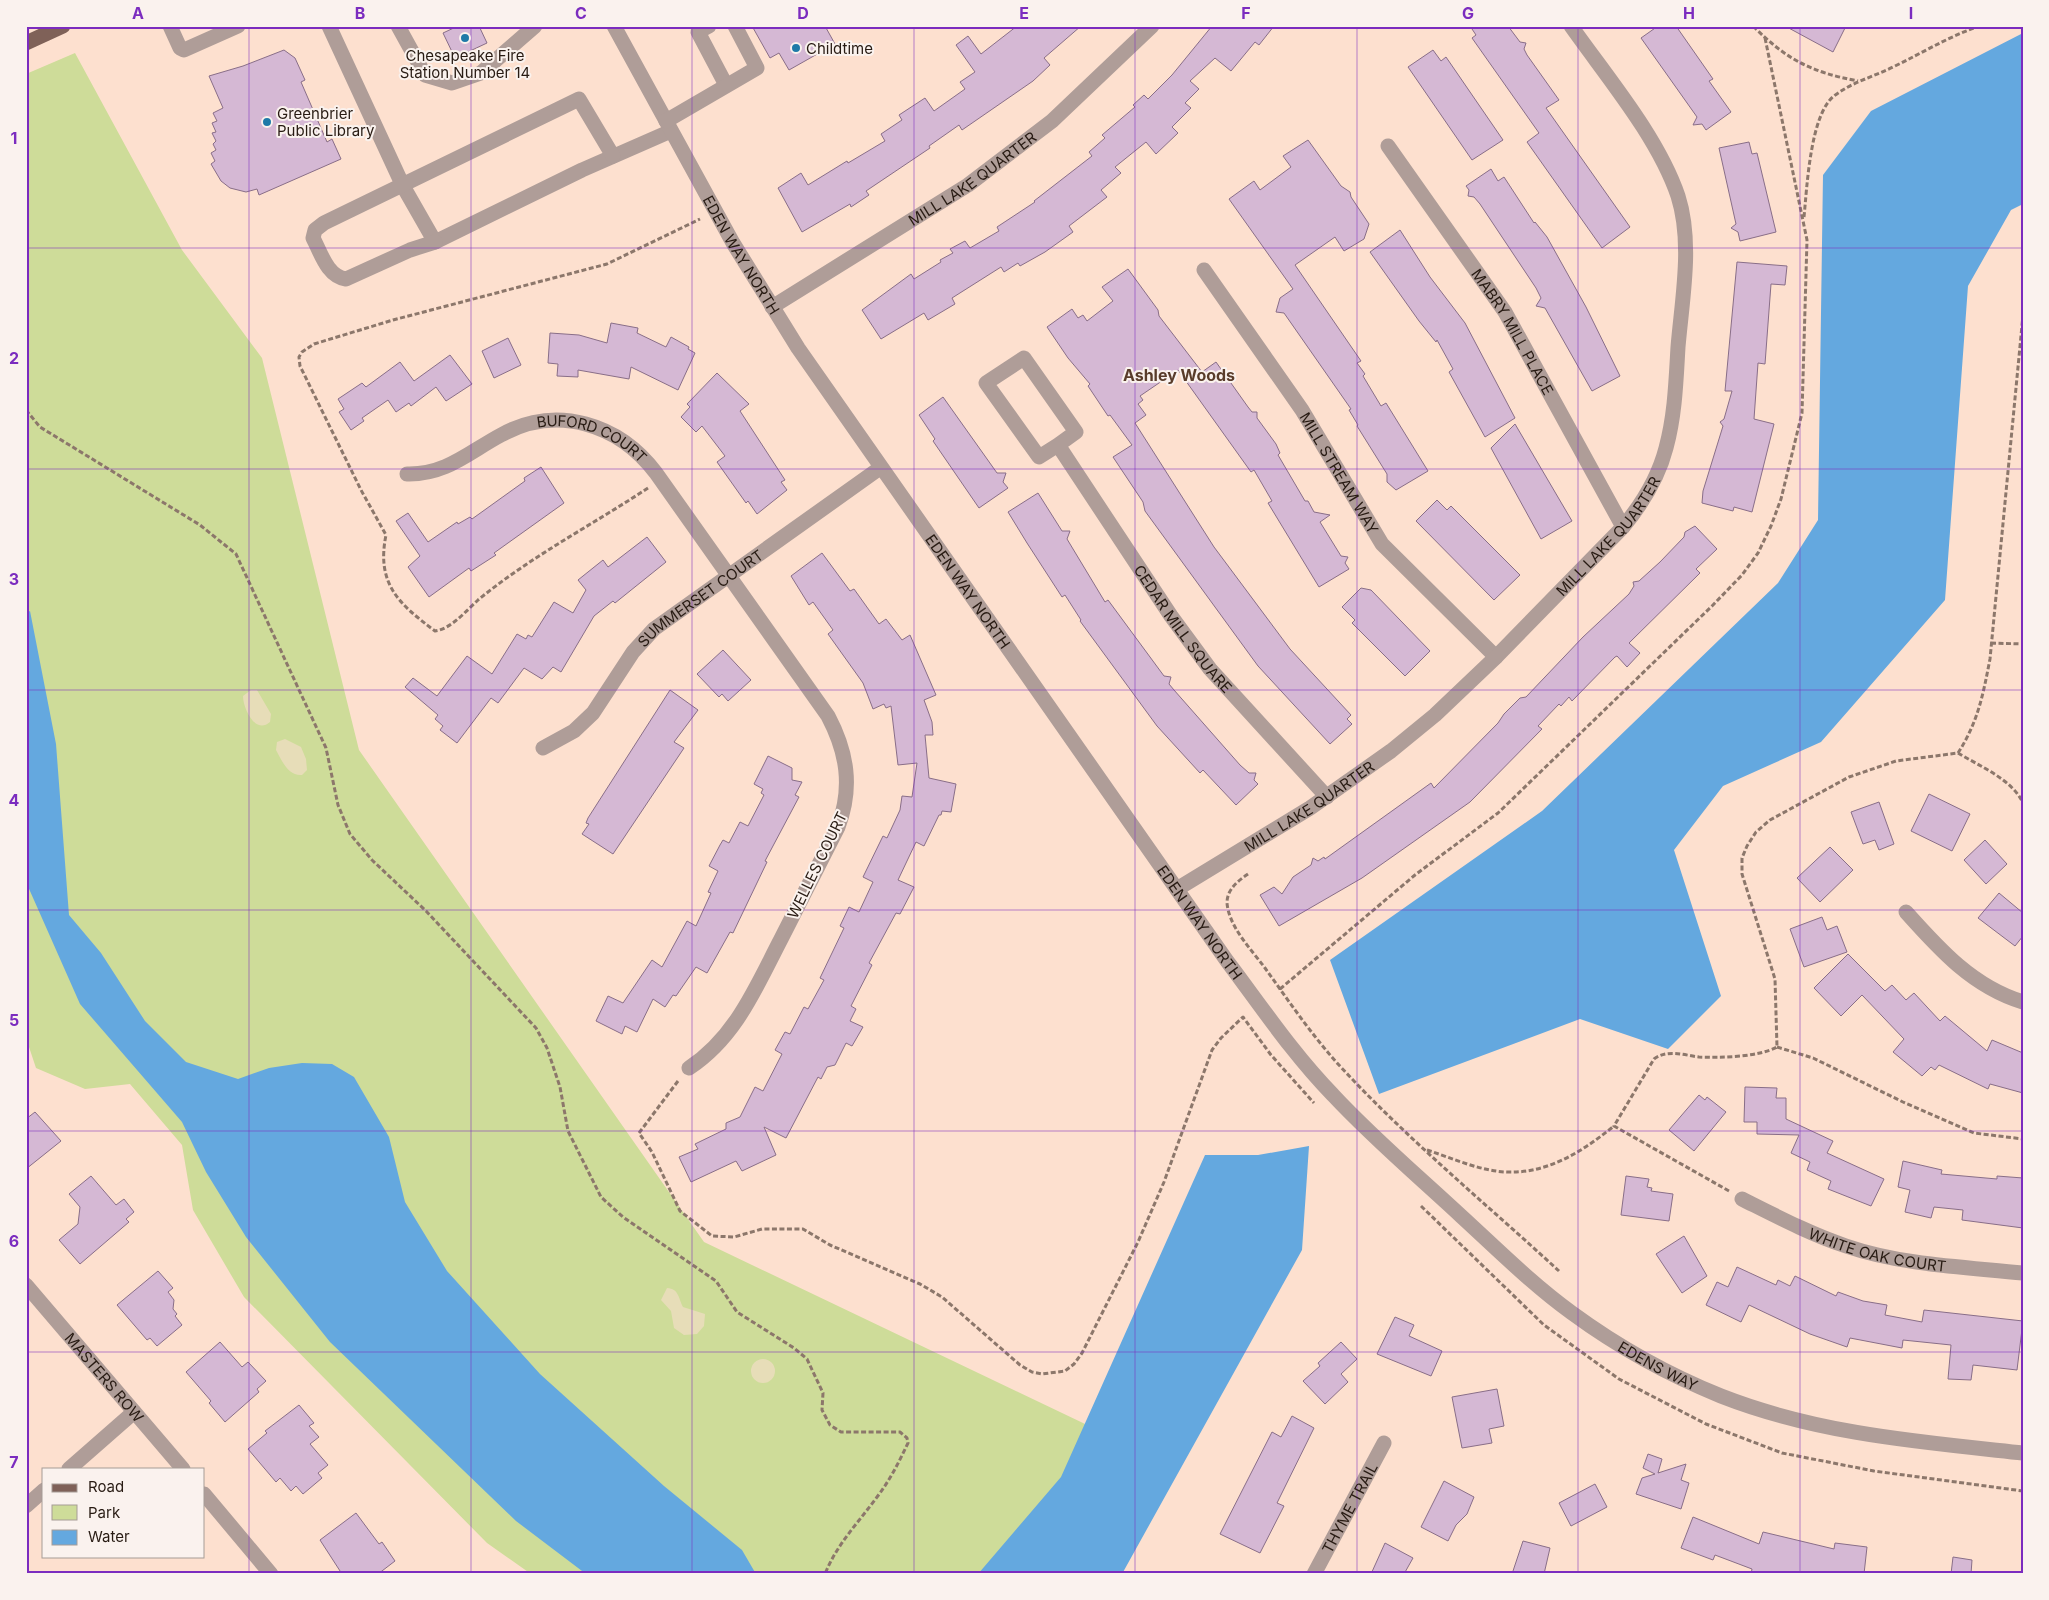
<svg xmlns="http://www.w3.org/2000/svg" width="2049" height="1600" viewBox="0 0 2049 1600" font-family="Inter,sans-serif">
<style>
.green{fill:#cedc99}
.sand{fill:#e7ddb8}
.water{fill:#64a8df}
.building{fill:#d5b8d4;stroke:#896e88}
.lines{fill:none;stroke-linecap:round;stroke-linejoin:round}
.path{stroke:#8c776b;stroke-width:3;stroke-dasharray:5 2.5;stroke-linecap:butt}
.minor{stroke:#af9d98;stroke-width:15}
.major{stroke:#7f6158;stroke-width:15}
.grid{fill:none;stroke:#7b2cbf;stroke-width:1;stroke-opacity:0.55}
.poi-dot{fill:#1e7aa8;stroke:#faf2ee;stroke-width:2}
.labels{text-anchor:middle;dominant-baseline:central;stroke-width:4;stroke-linejoin:round;paint-order:stroke}
.poi-label{font-size:15px;fill:#281b13;stroke:#faf2ee;text-anchor:start}
.street-label{font-size:15px;fill:#281b13;stroke:#faf2ee}
.neighbourhood-label{font-size:16px;font-weight:bold;fill:#593c2a;stroke:#faf2ee}
.neatline{fill:none;stroke:#7b2cbf;stroke-width:2}
.grid-label{font-size:16px;text-anchor:middle;font-weight:bold;fill:#7b2cbf}
</style>
<rect width="100%" height="100%" fill="#fde0cf"/>
<!-- green -->
<path class="green" d="M75,53L182,250L262,358L359,750L704,1242L1127,1444L1064,1574H531L487,1543L244,1297L193,1210L182,1145L130,1084L85,1089L36,1068L26,1038V74Z"/>
<!-- sand -->
<path class="sand" d="M251,690H257L271,714L270,722C255,735 243,708 243,696Z
M285,739L301,747L306,759L307,770L302,775C288,776 282,761 276,750L277,742Z
M667,1288C679,1289 678,1297 683,1307L705,1314L704,1326L697,1334L684,1335L674,1328L671,1311L661,1300Z
M751 1371a12 12 0 1 1 24 0a12 12 0 1 1-24 0Z"/>
<!-- water -->
<path class="water" d="M2023,33V204L2011,210L1968,286L1945,600L1821,742L1723,786L1674,850L1721,996L1668,1049L1580,1019L1379,1094L1330,960L1542,811L1778,583L1818,520L1823,175L1871,111Z
M30,611L56,744L69,915L101,953L145,1021L186,1062L238,1079L269,1068L302,1063L332,1064L354,1077L389,1137L405,1202L447,1271L540,1374L664,1486L742,1550L756,1574H586L516,1521L330,1342L246,1237L206,1172L182,1122L80,1004L26,882V613Z
M1309,1146L1302,1250L1122,1574H978L1061,1477L1205,1155H1258Z"/>
<!-- building -->
<path class="building" d="M458,26H479L487,43L455,58L443,33Z
M752,26H825L835,44L789,70L779,53L770,58Z
M1017,26H1081L1044,58L1050,65L1033,81L962,130L959,125L929,146L930,148L866,191L869,195L851,207L850,204L802,232L778,188L801,173L808,185L847,161L848,163L885,141L881,134L902,120L899,115L925,98L934,111L965,89L960,82L975,72L956,45L968,36L981,54Z
M1212,26H1274L1259,45L1255,42L1231,71L1215,58L1190,81L1199,89L1185,103L1191,108L1172,127L1178,133L1156,154L1146,142L1115,167L1121,173L1101,190L1107,197L1069,226L1073,232L1045,252L1020,266L1018,263L1004,272L1001,267L952,298L955,304L928,320L924,313L881,339L862,310L911,274L914,279L941,262L940,260L953,253L950,249L965,241L970,248L999,231L997,227L1035,202L1034,201L1092,156L1089,152L1105,138L1102,135L1135,107L1133,105L1144,95L1148,99L1172,75Z
M1470,26H1508L1520,42L1526,43L1524,49L1527,55L1559,100L1546,108L1630,227L1602,248L1527,142L1539,133L1472,38L1476,35Z
M1658,26H1676L1713,79L1709,81L1731,112L1706,130L1702,124L1693,125L1697,117L1641,38Z
M1785,26H1846L1833,52Z
M284,50L295,58L305,80L301,82L327,142L332,139L341,159L259,195L257,189L246,192L230,188L221,181L211,164L215,161L211,153L216,150L213,144L216,141L212,133L216,132L212,123L217,121L213,113L223,108L209,76L243,66Z
M1433,50L1441,61L1446,57L1503,140L1472,160L1408,67Z
M1308,140L1341,186L1350,192L1351,197L1369,224L1364,239L1344,251L1335,237L1295,265L1361,361L1357,363L1365,374L1363,376L1381,406L1386,403L1428,471L1396,490L1387,482V474L1357,426L1358,425L1349,410L1351,409L1284,313L1276,312L1280,298L1293,289L1229,199L1254,181L1260,190L1291,167L1283,156Z
M1749,142L1752,154L1757,153L1776,232L1740,241L1738,232L1731,228L1736,224L1719,148Z
M1491,169L1498,181L1504,177L1534,223L1535,222L1547,237L1586,307L1620,376L1592,391L1545,308L1536,306L1541,298L1536,288L1480,204L1474,197L1468,196L1469,190L1466,186Z
M1400,230L1430,277L1465,323L1515,418L1485,437L1449,372L1453,369L1437,340L1436,342L1419,321L1370,252Z
M1737,262L1787,266L1785,285L1771,284L1765,364L1758,363L1754,419L1774,424L1752,512L1734,507L1733,511L1702,503L1703,491L1723,426L1720,422L1724,419L1732,391H1725Z
M1128,269L1158,310L1159,316L1202,372L1216,362L1248,407L1252,412H1257V418L1276,444L1280,453L1278,455L1305,501H1308L1314,512L1330,515L1320,522L1341,556L1348,557L1345,563L1349,569L1319,587L1268,503L1272,501L1254,470L1251,472L1178,370L1140,396L1143,400L1138,404L1146,415L1135,423L1214,547L1290,649L1351,715L1347,719L1352,724L1330,744L1258,666L1145,511L1143,502L1113,457L1132,445L1110,415L1108,416L1088,386L1090,384L1068,358L1047,327L1072,309L1078,318L1083,315L1087,321L1113,301L1102,287Z
M611,323L638,328L637,333L666,347L671,337L689,347L688,349L695,353L678,390L631,367L629,379L578,370V377L557,376L558,364L548,363L550,333L579,335L607,343Z
M508,338L521,365L494,378L482,351Z
M450,355L472,384L446,401L436,387L411,406L409,403L396,412L388,400L362,418L364,421L351,430L339,412L344,409L338,399L362,383L366,387L400,362L414,381Z
M717,373L749,404L740,411L785,480L781,482L787,490L757,514L748,501L746,503L717,462L725,456L702,426L696,432L681,417L690,407L687,404Z
M943,397L997,473H1006L1003,482L1008,488L979,508L933,441L935,439L919,415Z
M1515,424L1572,521L1541,539L1491,448Z
M541,467L564,503L494,553L496,555L471,571L469,568L429,597L408,567L420,556L396,521L408,513L428,542L457,522L458,524L470,517L472,519L525,481L524,478Z
M1038,493L1062,531H1070L1067,539L1105,602L1108,600L1164,676L1171,677L1169,684L1174,690L1240,765L1249,773H1256L1254,780L1258,784L1236,805L1203,770L1200,773L1157,726L1080,621L1081,620L1065,595L1062,597L1027,543L1008,512Z
M1437,500L1447,510L1451,506L1520,575L1494,600L1416,521Z
M1695,526L1717,549L1696,569L1700,573L1629,643L1640,653L1627,667L1617,656L1615,657L1572,701L1569,697L1561,706L1559,704L1538,726L1542,729L1470,802L1362,878L1279,926L1260,895L1274,887L1282,894L1293,877L1311,865L1313,858L1318,861L1324,857L1325,859L1431,783L1434,788L1498,723L1504,714L1520,698L1526,697L1583,637L1629,594L1634,586L1633,582L1639,581L1660,562L1684,537L1685,532Z
M647,537L666,562L615,603L613,601L594,616L561,672L553,667L542,679L524,668L498,703L491,698L457,743L440,730L443,726L435,719L438,715L405,687L413,678L437,696L467,656L492,674L517,634L526,639L528,635L532,637L554,602L573,613L586,590L578,580L603,560L608,567Z
M822,553L850,591L854,589L879,624L886,619L902,640L910,635L936,695L924,700L932,722L933,735H925L929,778L956,784L951,812L942,811L941,815H939L924,846L916,842L898,880L914,887L900,914L896,913L869,963L872,965L851,1006L856,1009L850,1021L863,1027L852,1046L846,1043L835,1065L827,1067L821,1079L818,1077L786,1138L764,1127L776,1155L742,1171L736,1161L691,1182L679,1157L698,1149L695,1144L726,1129V1123L740,1117L755,1087L763,1091L782,1054L775,1050L785,1032L790,1034L804,1007L808,1009L824,980L820,978L844,928L840,926L849,907L859,912L873,882L863,877L883,836L887,838L900,810L902,796L912,797L917,763L898,765L891,706L886,708L884,704L873,709L863,683L828,634L833,630L813,602L809,605L791,576Z
M1361,588L1371,590L1430,651L1405,676L1352,623L1355,620L1342,607Z
M723,650L751,680L728,701L722,694L719,697L697,674Z
M670,690L698,710L674,742L684,748L613,854L582,834L589,824L586,823L588,818Z
M768,756L792,768V780L802,782L795,795L799,797L765,861L767,862L733,933L730,932L707,973L696,967L676,996L673,995L665,1007L653,999L637,1032L625,1026L622,1034L596,1021L608,996L623,1003L652,960L662,967L687,921L696,926L711,893L708,892L718,871L709,866L720,845L723,840L729,843L740,822L748,826L764,795L761,793L763,789L754,784Z
M1929,794L1970,814L1952,851L1911,831Z
M1879,802L1894,844L1879,850L1875,840L1863,844L1851,812Z
M1985,840L2007,864L1986,884L1964,860Z
M1830,847L1853,870L1820,902L1797,878Z
M1999,893L2023,913V936L2015,946L1978,918Z
M1822,917L1827,930L1837,926L1847,952L1804,967L1790,929Z
M1848,954L1885,991L1892,985L1906,1000L1914,993L1940,1021L1945,1016L1987,1051L1992,1040L2023,1053V1093L1990,1084L1988,1089L1939,1065L1935,1070L1931,1067L1922,1076L1893,1052L1904,1039L1862,995L1841,1016L1814,988Z
M1745,1087L1777,1088L1776,1098H1786V1119L1833,1141L1827,1153L1884,1179L1871,1206L1828,1189L1831,1181L1807,1170L1810,1162L1791,1153L1799,1135L1757,1134V1122H1744Z
M1699,1095L1705,1100L1707,1097L1726,1112L1694,1151L1669,1130Z
M35,1112L61,1141L26,1169V1119Z
M1903,1161L1942,1170L1941,1174L1997,1179V1176L2023,1178V1228L1962,1220L1963,1210L1934,1207L1931,1218L1905,1212L1910,1190L1898,1187Z
M91,1176L116,1205L124,1199L134,1212L126,1219L129,1222L80,1264L59,1240L78,1224L80,1207L69,1194Z
M1626,1176L1649,1179L1647,1187L1652,1188L1651,1191L1673,1194L1669,1221L1621,1215Z
M1684,1236L1707,1276L1682,1293L1656,1254Z
M1737,1267L1776,1285L1778,1280L1790,1286L1795,1276L1836,1296L1838,1292L1863,1301L1887,1305L1885,1315L1922,1322L1924,1310L2023,1321L2017,1370L1973,1365L1971,1380L1948,1379L1951,1345L1903,1340L1902,1348L1850,1338L1847,1347L1810,1334L1749,1305L1741,1322L1706,1305L1717,1282L1728,1287Z
M158,1271L173,1288L168,1292L174,1300L173,1309L177,1314L175,1316L182,1325L157,1346L150,1338L147,1340L117,1305Z
M1395,1317L1414,1325L1409,1336L1442,1351L1431,1376L1377,1354Z
M220,1342L242,1367L248,1362L266,1381L257,1389L259,1392L225,1422L209,1403L211,1401L186,1372Z
M1341,1342L1357,1359L1341,1374L1348,1382L1325,1404L1303,1381L1320,1366L1318,1363Z
M1497,1389L1504,1426L1489,1429L1492,1443L1462,1448L1452,1397Z
M299,1405L314,1423L309,1426L319,1437L310,1444L328,1465L318,1473L322,1478L303,1494L296,1486L291,1491L280,1478L276,1482L248,1449L267,1433L265,1431Z
M1292,1416L1314,1428L1277,1503L1284,1506L1260,1553L1220,1534L1272,1432L1281,1437Z
M1648,1454L1662,1459L1658,1473L1686,1464L1681,1480L1689,1483L1681,1509L1636,1494L1642,1478L1655,1474L1643,1468Z
M1444,1481L1474,1497L1467,1514L1456,1525L1448,1541L1421,1527Z
M1595,1484L1607,1507L1571,1526L1559,1503Z
M356,1513L379,1544L382,1542L395,1561L378,1574H342L320,1540Z
M1693,1517L1759,1544L1763,1532L1834,1549L1835,1543L1867,1547L1864,1574H1751L1752,1569L1715,1555L1713,1560L1681,1548Z
M1523,1541L1550,1548L1544,1574H1512Z
M1385,1543L1413,1558L1404,1574H1371Z
M1953,1557L1972,1560L1971,1574H1951Z"/>
<g class="lines">
<!-- path -->
<path class="path" d="M1753,26C1787,60 1811,72 1858,81
M1804,217C1807,188 1810,115 1834,96C1852,82 1873,77 1893,67C1924,52 1946,38 1979,26
M26,410L40,427L200,525L236,554L326,748L338,805L350,834L372,860L426,911L536,1028L547,1048L560,1087L568,1131L601,1197L623,1217L716,1281L737,1312L794,1348L807,1359L823,1393L822,1410L830,1425L841,1432H900L907,1438L908,1443C899,1462 890,1480 877,1497C858,1523 837,1544 825,1574
M648,488C592,525 530,557 478,600C466,611 451,629 435,631C399,604 376,584 386,535L361,490L300,366L299,357L302,352L314,344L393,320L607,264L700,219
M1991,643L2023,644
M1958,753C1979,766 2012,779 2023,803
M1248,874C1238,881 1227,889 1227,903C1229,927 1251,949 1265,968C1288,1000 1311,1034 1338,1064C1406,1138 1485,1203 1559,1271
M1280,989L1415,875L1498,813L1713,605L1742,575L1758,553L1771,526L1781,499L1802,413L1807,240L1765,38
M1777,1047L1813,1058L1903,1102L1974,1133L2023,1139
M678,1081L639,1133L652,1152L680,1211L712,1236L734,1237L762,1229H803L830,1245L920,1284L942,1297L1020,1365L1032,1372L1042,1374L1065,1371L1074,1364L1082,1353L1138,1242L1164,1182L1212,1050L1221,1038L1243,1017L1271,1055L1314,1103
M1427,1150C1452,1158 1480,1171 1506,1172C1548,1174 1583,1151 1614,1126
M1729,1191L1614,1126L1654,1059C1668,1049 1683,1055 1699,1057C1720,1058 1759,1057 1777,1047L1775,979L1742,874V858L1747,846L1756,832L1770,820L1849,777L1896,761L1958,753C1978,722 1983,695 1990,659L2023,315
M1421,1206L1544,1325L1619,1379L1706,1424L1782,1453L1874,1471L2023,1491"/>
<!-- minor -->
<g class="minor">
<path d="M170,26L180,48L184,50L238,26"/>
<path d="M329,26L403,186L435,242L582,170L671,131"/>
<path d="M398,26L425,75L452,83L481,73L535,26"/>
<path id="s1" d="M614,26L733,243L798,348L1227,961C1261,1006 1293,1054 1333,1095C1373,1138 1418,1176 1461,1216C1497,1249 1532,1284 1572,1313C1617,1346 1669,1375 1721,1396C1818,1434 1920,1442 2023,1453"/>
<path d="M709,26L698,32L726,85"/>
<path d="M666,121L757,68L735,26"/>
<path id="s2" d="M1388,146L1505,312L1623,527"/>
<path d="M435,242L410,250L346,279C327,276 321,253 313,238L315,230L324,223L579,99L613,156"/>
<path id="s3" d="M1204,270L1302,410L1382,544L1496,657"/>
<path id="s4" d="M772,307L968,185L1052,121L1152,26"/>
<path id="s5" d="M1058,445L1039,457L986,383L1024,358L1076,432L1058,445L1171,616L1210,669L1327,797"/>
<path id="s6" d="M407,474C446,475 469,452 501,435C557,404 619,424 656,473L828,716C847,752 853,787 838,827C819,864 800,902 781,939C756,987 736,1037 689,1068"/>
<path id="s7" d="M543,748L574,731L593,713L633,652L654,629L880,468"/>
<path id="s8" d="M1177,889L1310,808L1391,751L1435,715L1496,657L1623,527C1642,504 1658,479 1666,448C1675,415 1676,381 1678,347C1682,299 1693,243 1678,196C1658,137 1607,77 1571,26"/>
<path d="M1906,912C1939,949 1973,987 2023,1002"/>
<path id="s9" d="M1742,1199C1776,1216 1810,1234 1846,1246C1901,1265 1965,1267 2023,1273"/>
<path id="s10" d="M26,1285L183,1469"/>
<path d="M69,1469L134,1412"/>
<path d="M204,1494L271,1574"/>
<path d="M26,1506L44,1490"/>
<path id="s11" d="M1314,1574L1384,1443"/>
</g>
<!-- major -->
<path class="major" d="M26,43L63,26"/>
</g>
<!-- grid -->
<path class="grid" d="M249,26V1574M471,26V1574M692,26V1574M914,26V1574M1135,26V1574M1357,26V1574M1578,26V1574M1800,26V1574M26,248H2023M26,469H2023M26,690H2023M26,910H2023M26,1131H2023M26,1352H2023"/>
<!-- markers -->
<g class="poi-dot">
<circle cx="465" cy="38" r="5"/>
<circle cx="796" cy="48" r="5"/>
<circle cx="267" cy="122" r="5"/>
</g>
<g class="labels">
<!-- poi labels -->
<g class="poi-label">
<text x="806" y="48">Childtime</text>
<text x="465" y="55" text-anchor="middle">Chesapeake Fire<tspan x="465" dy="17">Station Number 14</tspan></text>
<text x="277" y="113">Greenbrier<tspan x="277" dy="17">Public Library</tspan></text>
</g>
<!-- street labels -->
<g class="street-label">
<text stroke="none"><textPath href="#s4" startOffset="238">MILL LAKE QUARTER</textPath></text>
<text stroke="none"><textPath href="#s1" startOffset="262">EDEN WAY NORTH</textPath></text>
<text stroke="none"><textPath href="#s2" startOffset="224">MABRY MILL PLACE</textPath></text>
<text stroke="none"><textPath href="#s6" startOffset="201">BUFORD COURT</textPath></text>
<text stroke="none"><textPath href="#s3" startOffset="244">MILL STREAM WAY</textPath></text>
<text stroke="none"><textPath href="#s8" startOffset="561">MILL LAKE QUARTER</textPath></text>
<text stroke="none"><textPath href="#s1" startOffset="668">EDEN WAY NORTH</textPath></text>
<text stroke="none"><textPath href="#s7" startOffset="221">SUMMERSET COURT</textPath></text>
<text stroke="none"><textPath href="#s5" startOffset="494">CEDAR MILL SQUARE</textPath></text>
<text stroke="none"><textPath href="#s8" startOffset="156">MILL LAKE QUARTER</textPath></text>
<text transform="translate(817 865) rotate(-64)">WELLES COURT</text>
<text stroke="none"><textPath href="#s1" startOffset="1072">EDEN WAY NORTH</textPath></text>
<text stroke="none"><textPath href="#s9" startOffset="146">WHITE OAK COURT</textPath></text>
<text stroke="none"><textPath href="#s1" startOffset="1715">EDENS WAY</textPath></text>
<text stroke="none"><textPath href="#s10" startOffset="121">MASTERS ROW</textPath></text>
<text stroke="none"><textPath href="#s11" startOffset="75">THYME TRAIL</textPath></text>
</g>
<!-- neighbourhood labels -->
<g class="neighbourhood-label">
<text x="1179" y="375">Ashley Woods</text>
</g>
</g>
<!-- border -->
<rect width="2049" height="1600" fill="none" stroke="#faf2ee" stroke-width="55"/>
<!-- legend -->
<rect x="42" y="1468" width="162" height="90" fill="#faf2ee" stroke="#a69c96"/>
<rect x="52" y="1484" width="25" height="8" fill="#7f6158" stroke="#a69c96"/>
<text x="88" y="1492" font-size="15" fill="#281b13">Road</text>
<rect x="52" y="1505" width="25" height="15" fill="#cedc99" stroke="#a69c96"/>
<text x="88" y="1518" font-size="15" fill="#281b13">Park</text>
<rect x="52" y="1530" width="25" height="15" fill="#64a8df" stroke="#a69c96"/>
<text x="88" y="1542" font-size="15" fill="#281b13">Water</text>
<rect x="28" y="28" width="1994" height="1544" class="neatline"/>
<g class="grid-label">
<text x="138" y="19">A</text>
<text x="360" y="19">B</text>
<text x="581" y="19">C</text>
<text x="803" y="19">D</text>
<text x="1024" y="19">E</text>
<text x="1246" y="19">F</text>
<text x="1468" y="19">G</text>
<text x="1689" y="19">H</text>
<text x="1911" y="19">I</text>
<text x="14" y="144">1</text>
<text x="14" y="364">2</text>
<text x="14" y="585">3</text>
<text x="14" y="806">4</text>
<text x="14" y="1026">5</text>
<text x="14" y="1247">6</text>
<text x="14" y="1468">7</text>
</g>
</svg>
